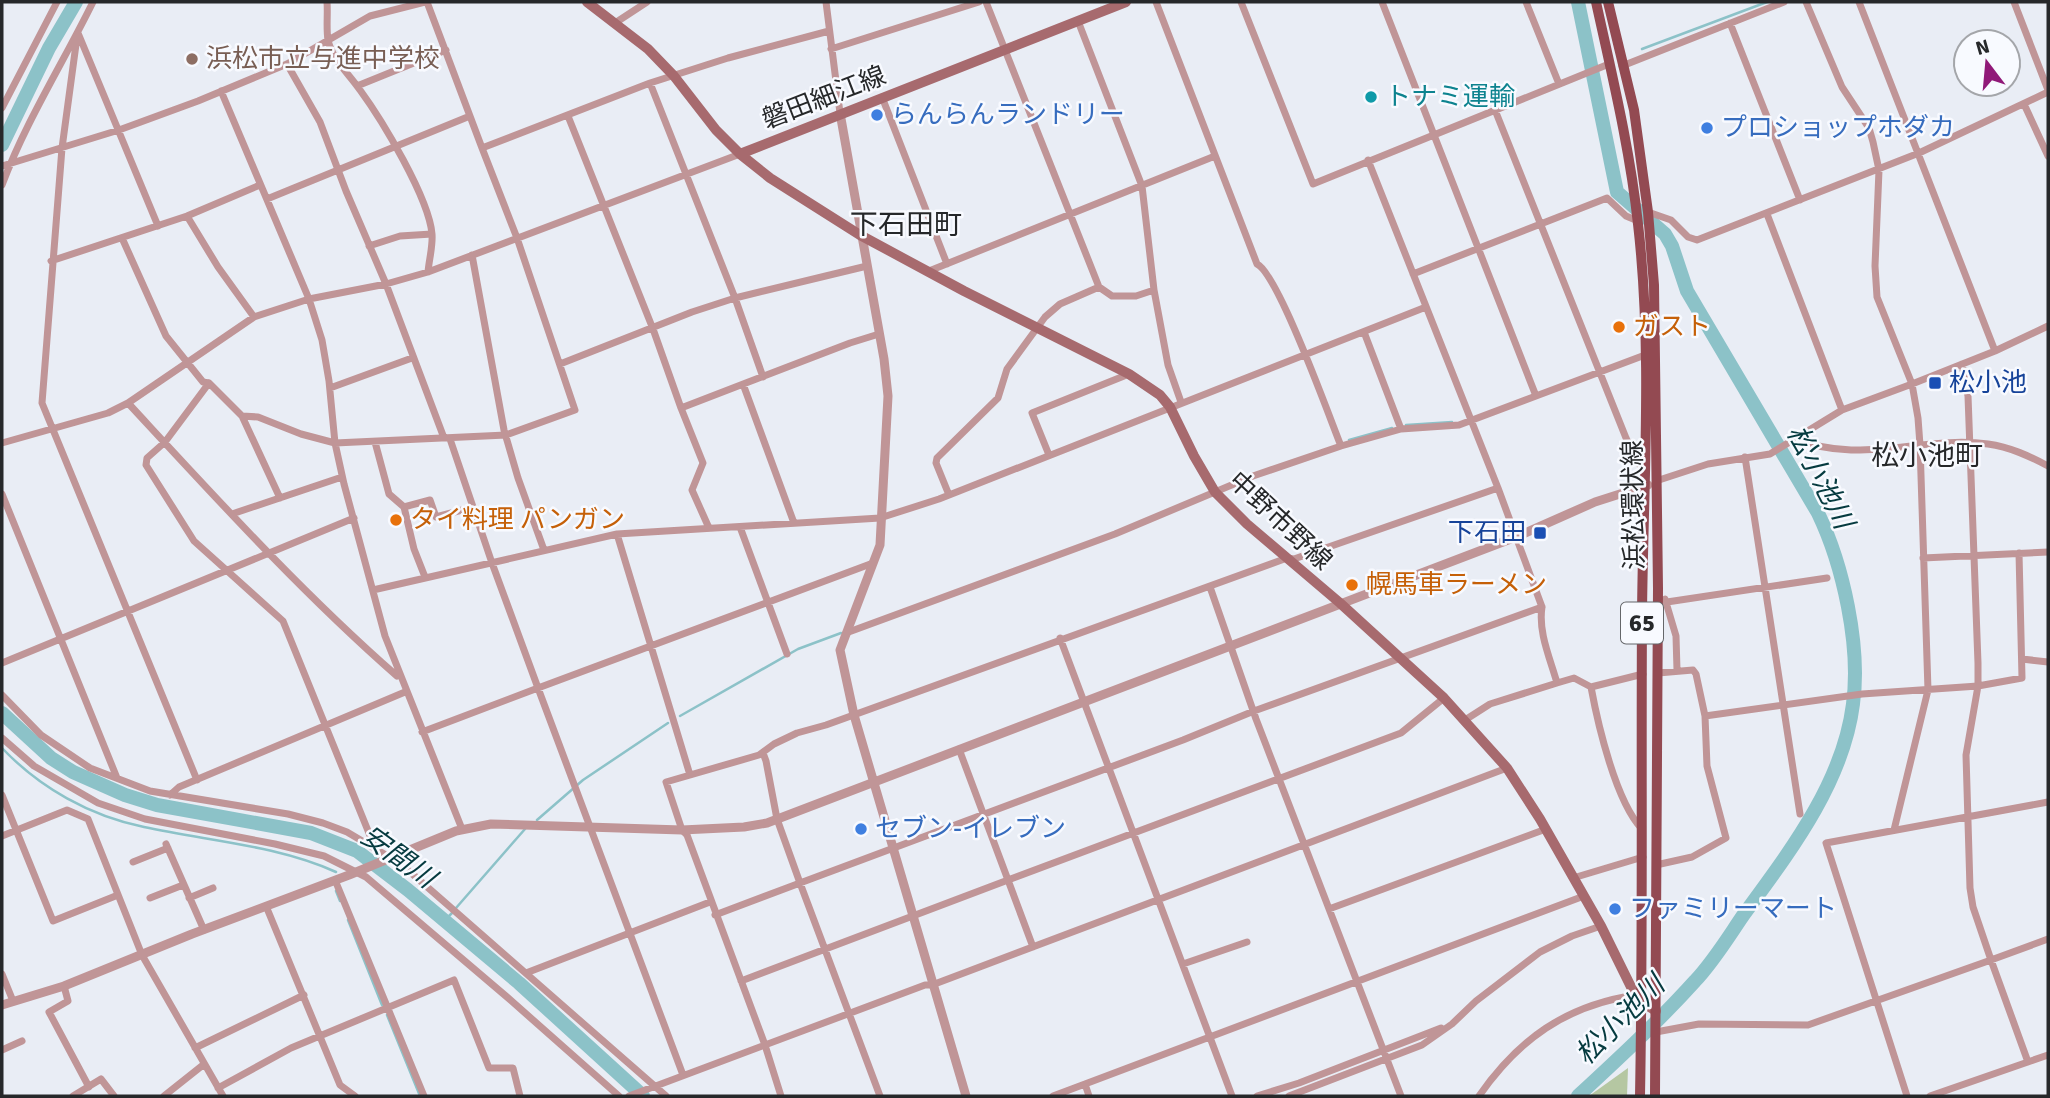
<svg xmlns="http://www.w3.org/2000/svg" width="2050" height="1098" viewBox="0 0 2050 1098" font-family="Signika,'Noto Sans JP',sans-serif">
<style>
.green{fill:#b5c7a2}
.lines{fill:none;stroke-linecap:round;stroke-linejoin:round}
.stream{stroke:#8cc2c8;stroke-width:2.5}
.river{stroke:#8cc2c8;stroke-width:14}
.minor{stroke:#c09597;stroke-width:7}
.tertiary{stroke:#c09597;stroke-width:9}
.secondary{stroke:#a76a6e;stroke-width:10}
.primary{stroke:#934a52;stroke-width:10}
.education-dot{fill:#8d6e63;stroke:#f8faff;stroke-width:2.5}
.culture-dot{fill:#0f9aa8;stroke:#f8faff;stroke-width:2.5}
.shop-dot{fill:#3f7fe0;stroke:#f8faff;stroke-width:2.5}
.food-dot{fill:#e8710a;stroke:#f8faff;stroke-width:2.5}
.transit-dot{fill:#1a4fb4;stroke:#f8faff;stroke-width:2.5}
.labels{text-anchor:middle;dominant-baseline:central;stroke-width:5;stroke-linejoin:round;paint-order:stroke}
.shield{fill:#f8faff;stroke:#65676a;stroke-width:2}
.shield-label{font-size:24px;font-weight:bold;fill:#26282a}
.education-label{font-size:26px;fill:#785e54;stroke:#f8faff;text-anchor:start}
.culture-label{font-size:26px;fill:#0d838f;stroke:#f8faff;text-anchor:start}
.street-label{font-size:26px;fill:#26282a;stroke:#f8faff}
.shop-label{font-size:26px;fill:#366cbe;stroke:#f8faff;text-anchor:start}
.food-label{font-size:26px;fill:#c56008;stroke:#f8faff;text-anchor:start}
.transit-label{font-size:26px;fill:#164399;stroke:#f8faff;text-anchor:start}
.neighbourhood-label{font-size:28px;fill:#26282a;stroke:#f8faff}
.water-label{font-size:28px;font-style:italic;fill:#063b40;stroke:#f8faff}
</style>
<rect width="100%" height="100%" fill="#e9edf5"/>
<!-- green -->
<path class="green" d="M1628,1068L1627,1096H1589Z"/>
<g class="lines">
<!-- stream -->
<path class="stream" d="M1642,49L1767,2
M1406,425L1452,422
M1349,440L1392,428
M680,716L798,649L841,633
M2,748C40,788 90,816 144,827C208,841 276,845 336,872
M537,820L583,780L668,723
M336,891L340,901
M456,908L525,829
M348,920L382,1005
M445,920L452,913
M387,1015L420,1096"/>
<!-- river -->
<path class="river" d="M2,145L49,48L76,2
M2,713L51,758L73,772L125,795L157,805L311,833L357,851L408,890L519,983L643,1096
M1578,1096C1618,1059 1658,1022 1695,981C1713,962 1727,939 1742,917C1788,854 1843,784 1853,704C1861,646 1843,565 1818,513L1687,291L1672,246L1665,234L1617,192L1578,2"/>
<!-- minor -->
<path class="minor" d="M327,2C328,14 326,28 328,40C332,59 349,74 360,90C382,120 429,198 432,234C433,246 429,260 428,272
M427,2L482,148
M826,2L840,113
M1156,2L1257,264C1278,274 1329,416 1341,446L1401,429L1459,425L1536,396L1382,2
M1241,2L1313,184L1609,64
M1526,2L1559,84
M1806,2L1842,87L1869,128L1873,142L1879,170L1875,266L1877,297L1912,384L1995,351L2048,326
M1859,2L1995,351
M2014,2L2048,90
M1078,21L1142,186L1154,290L1168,365L1181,402
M615,23L647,2
M1730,23L1800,200
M78,33L158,226
M77,37L62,148L42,403L197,780
M831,49L979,2
M287,64L320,122L346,191L386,284L444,438
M1622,66L1784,2
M650,83L735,298L763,377
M357,86L446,50
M221,91L309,299L322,340L329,381L335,443L344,484L385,636L462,829
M882,97L947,264
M2024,104L2048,156
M2,108L57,2
M1495,110L1626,438L1638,463L1644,468
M568,116L653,329L681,408L850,343L879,334
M2,166L119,130L198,101L287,64L370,16L425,2
M2,185C26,121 63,63 93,2
M267,199L470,116
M1648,212L1671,220L1688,237L1697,240L1919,153L2048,92
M1767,214L1842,410
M187,216L218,267L254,317
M122,238L166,336L203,382L209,383L242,416L258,417L301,434L335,443L506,435L575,410L517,238L482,148L650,83L728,58L829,31
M369,246L400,236L432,234
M472,255L504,430L518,478L544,550
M51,261L187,216L260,185
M929,271L1215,156
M1413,274L1607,198L1626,216L1638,221
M1099,287L1112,296H1136L1154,290
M1364,332L1401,429
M560,364L692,312L735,298L867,266
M1962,364L1968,396L1978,663V686L1966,755L1970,888L1973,907L1991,960L2048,939
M209,383L165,442L147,458L146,465L194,541L283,621L375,848
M743,384L794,523
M330,388L412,358
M1536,396L1645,355
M128,403C215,497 301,592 397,676
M681,408L703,463L692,490L709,528
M242,416L280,498
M1795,438C1856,466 1924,435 1988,444C2010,447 2029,456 2048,466
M450,439L492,563L538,688L873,563
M375,442L389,494L404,507L414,549L425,577
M2,443L108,413L128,403L254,317L309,299L386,284L428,272L740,154
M1049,455L1032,413L1129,374
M1745,457L1800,814
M1656,481L1708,464L1770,454L1842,410L1912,384L1918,418L1920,445L1928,690L1894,830
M2,494L117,778
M949,495L936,463L937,458L998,398L1007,369L1045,317L1060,304L1099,287L986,2
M404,507L430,500L436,517L473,507
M232,514L342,477
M740,527L787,654
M617,534L690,775
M1923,558L2048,552
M1210,587L1256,719L1401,1096
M373,590L617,534L880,518L939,499L1426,307
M1665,599L1676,636L1677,670
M1667,602L1827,578
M846,633L1115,534L1253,476L1341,446
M1060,638L1232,1096
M2022,659L2048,662
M2,663L354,518
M1557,683L1574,678L1591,687L1643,674
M1591,687C1598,725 1616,802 1642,829
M2,695L41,735L90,768L150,791L288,814L323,823L347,832L401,864L666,1096
M1705,716L1862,694L1978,686L2022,678L2019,553
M1465,720L1490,704L1557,683C1550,658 1538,632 1542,607
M422,732L538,688L683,1075
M2,738L34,766L98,803L145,819L275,844L324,856L366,877L507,997L619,1096
M763,753L766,761L777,819L800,883L1183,740L1254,711L1542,607L1498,488L1368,160
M2,795L53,921L118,895
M170,795L179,787L405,692
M2,836L67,810L88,819L142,955L223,1096
M166,844L204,930
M133,862L168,848
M1656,865L1692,857L1726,838L1707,766L1705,716L1696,674L1693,670L1658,673
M1573,878L1643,857
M335,880L424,1096
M150,898L183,885
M189,898L213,888
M266,906L340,1085L355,1096
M1329,909L1546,829
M715,915L800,883L880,1096
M1033,947L1008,880L1401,733L1444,698
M1183,964L1247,942
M526,973L710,902
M2,974L13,1001
M741,981L1008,880L959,749
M64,986L68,1001L49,1012L89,1087
M1656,1032L1699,1024L1808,1025L1991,960L2028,1062
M195,1048L304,995
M2,1050L22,1041
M1085,1084L1584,896
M218,1088L291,1048L454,980L489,1068H513L520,1096
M73,1096L101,1079L114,1096
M164,1096L203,1065
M629,1096L925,985H932L1507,768
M781,1096L765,1045L687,835L682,830L666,782L759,755L774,744L797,733L826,725L1287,558L1294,559L1498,488
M1053,1096L1085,1084L1089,1096
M1257,1096L1299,1083L1441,1028
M1289,1096L1422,1045L1452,1024L1476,1001L1540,952L1572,936L1601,926
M1479,1096C1519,1039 1565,1006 1635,995
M1907,1096L1826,843L2048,802
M1930,1096L2048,1055"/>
<!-- tertiary -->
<path class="tertiary" d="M840,113L884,359L888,396L880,545L840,650L854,715L966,1096
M2,1005L64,986L192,934L349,875L456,831L491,824L682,830L744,827L767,823L1516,537L1595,502L1648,485"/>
<!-- secondary -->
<path class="secondary" d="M587,2L648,49L674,76L716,130L740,154L770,178L860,235L964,291L1129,374L1160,395L1170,407L1194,456L1215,492L1247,524L1340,603L1444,698L1507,768L1540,819L1601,926L1635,995L1642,1002L1656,1011
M740,154L1126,2"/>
<!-- primary -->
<path class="primary" d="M1596,2C1612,75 1630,149 1638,224C1653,354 1643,486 1642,616C1641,776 1643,936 1640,1096
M1608,2L1634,110L1648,212L1654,285L1658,588L1655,1096"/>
</g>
<!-- markers -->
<circle class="education-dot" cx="192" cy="59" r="7"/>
<circle class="culture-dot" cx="1371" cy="97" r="7"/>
<g class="shop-dot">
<circle cx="877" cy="115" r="7"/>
<circle cx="1707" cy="128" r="7"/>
<circle cx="861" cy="829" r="7"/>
<circle cx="1615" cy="909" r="7"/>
</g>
<g class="food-dot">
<circle cx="1619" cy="327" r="7"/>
<circle cx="396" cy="520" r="7"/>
<circle cx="1352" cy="585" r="7"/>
</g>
<g class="transit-dot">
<rect x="1928" y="376" width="14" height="14" rx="3.5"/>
<rect x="1533" y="526" width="14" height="14" rx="3.5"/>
</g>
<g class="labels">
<!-- shield labels -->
<rect class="shield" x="1621" y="602.5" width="42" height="41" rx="5"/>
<g class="shield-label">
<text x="1642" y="623">65</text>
</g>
<!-- education labels -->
<g class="education-label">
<text x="206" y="59">浜松市立与進中学校</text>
</g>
<!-- culture labels -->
<g class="culture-label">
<text x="1385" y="97">トナミ運輸</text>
</g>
<!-- street labels -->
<g class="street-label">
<text transform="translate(824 98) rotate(-21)">磐田細江線</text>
<text transform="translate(1634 505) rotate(-91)">浜松環状線</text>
<text transform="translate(1280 521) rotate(43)">中野市野線</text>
</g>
<!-- shop labels -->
<g class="shop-label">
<text x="891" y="115">らんらんランドリー</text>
<text x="1721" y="128">プロショップホダカ</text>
<text x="875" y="829">セブン-イレブン</text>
<text x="1629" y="909">ファミリーマート</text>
</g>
<!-- food labels -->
<g class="food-label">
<text x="1633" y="327">ガスト</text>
<text x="410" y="520">タイ料理 パンガン</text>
<text x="1366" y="585">幌馬車ラーメン</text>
</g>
<!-- transit labels -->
<g class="transit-label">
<text x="1949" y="383">松小池</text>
<text x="1526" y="533" text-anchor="end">下石田</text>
</g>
<!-- neighbourhood labels -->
<g class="neighbourhood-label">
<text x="906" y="225">下石田町</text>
<text x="1927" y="456">松小池町</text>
</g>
<!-- water labels -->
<g class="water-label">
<text transform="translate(1820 477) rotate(63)">松小池川</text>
<text transform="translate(398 857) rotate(36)">安間川</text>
<text transform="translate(1620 1020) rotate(-45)">松小池川</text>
</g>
</g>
<!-- border -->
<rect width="2050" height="1098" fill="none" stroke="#26282a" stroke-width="7"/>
<!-- north arrow -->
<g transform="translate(1987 63) rotate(344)"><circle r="33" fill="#f8faff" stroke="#a4a6aa" stroke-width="2"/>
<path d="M0-5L12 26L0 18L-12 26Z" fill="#901978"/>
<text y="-10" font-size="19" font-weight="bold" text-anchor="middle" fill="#26282a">N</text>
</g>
</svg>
